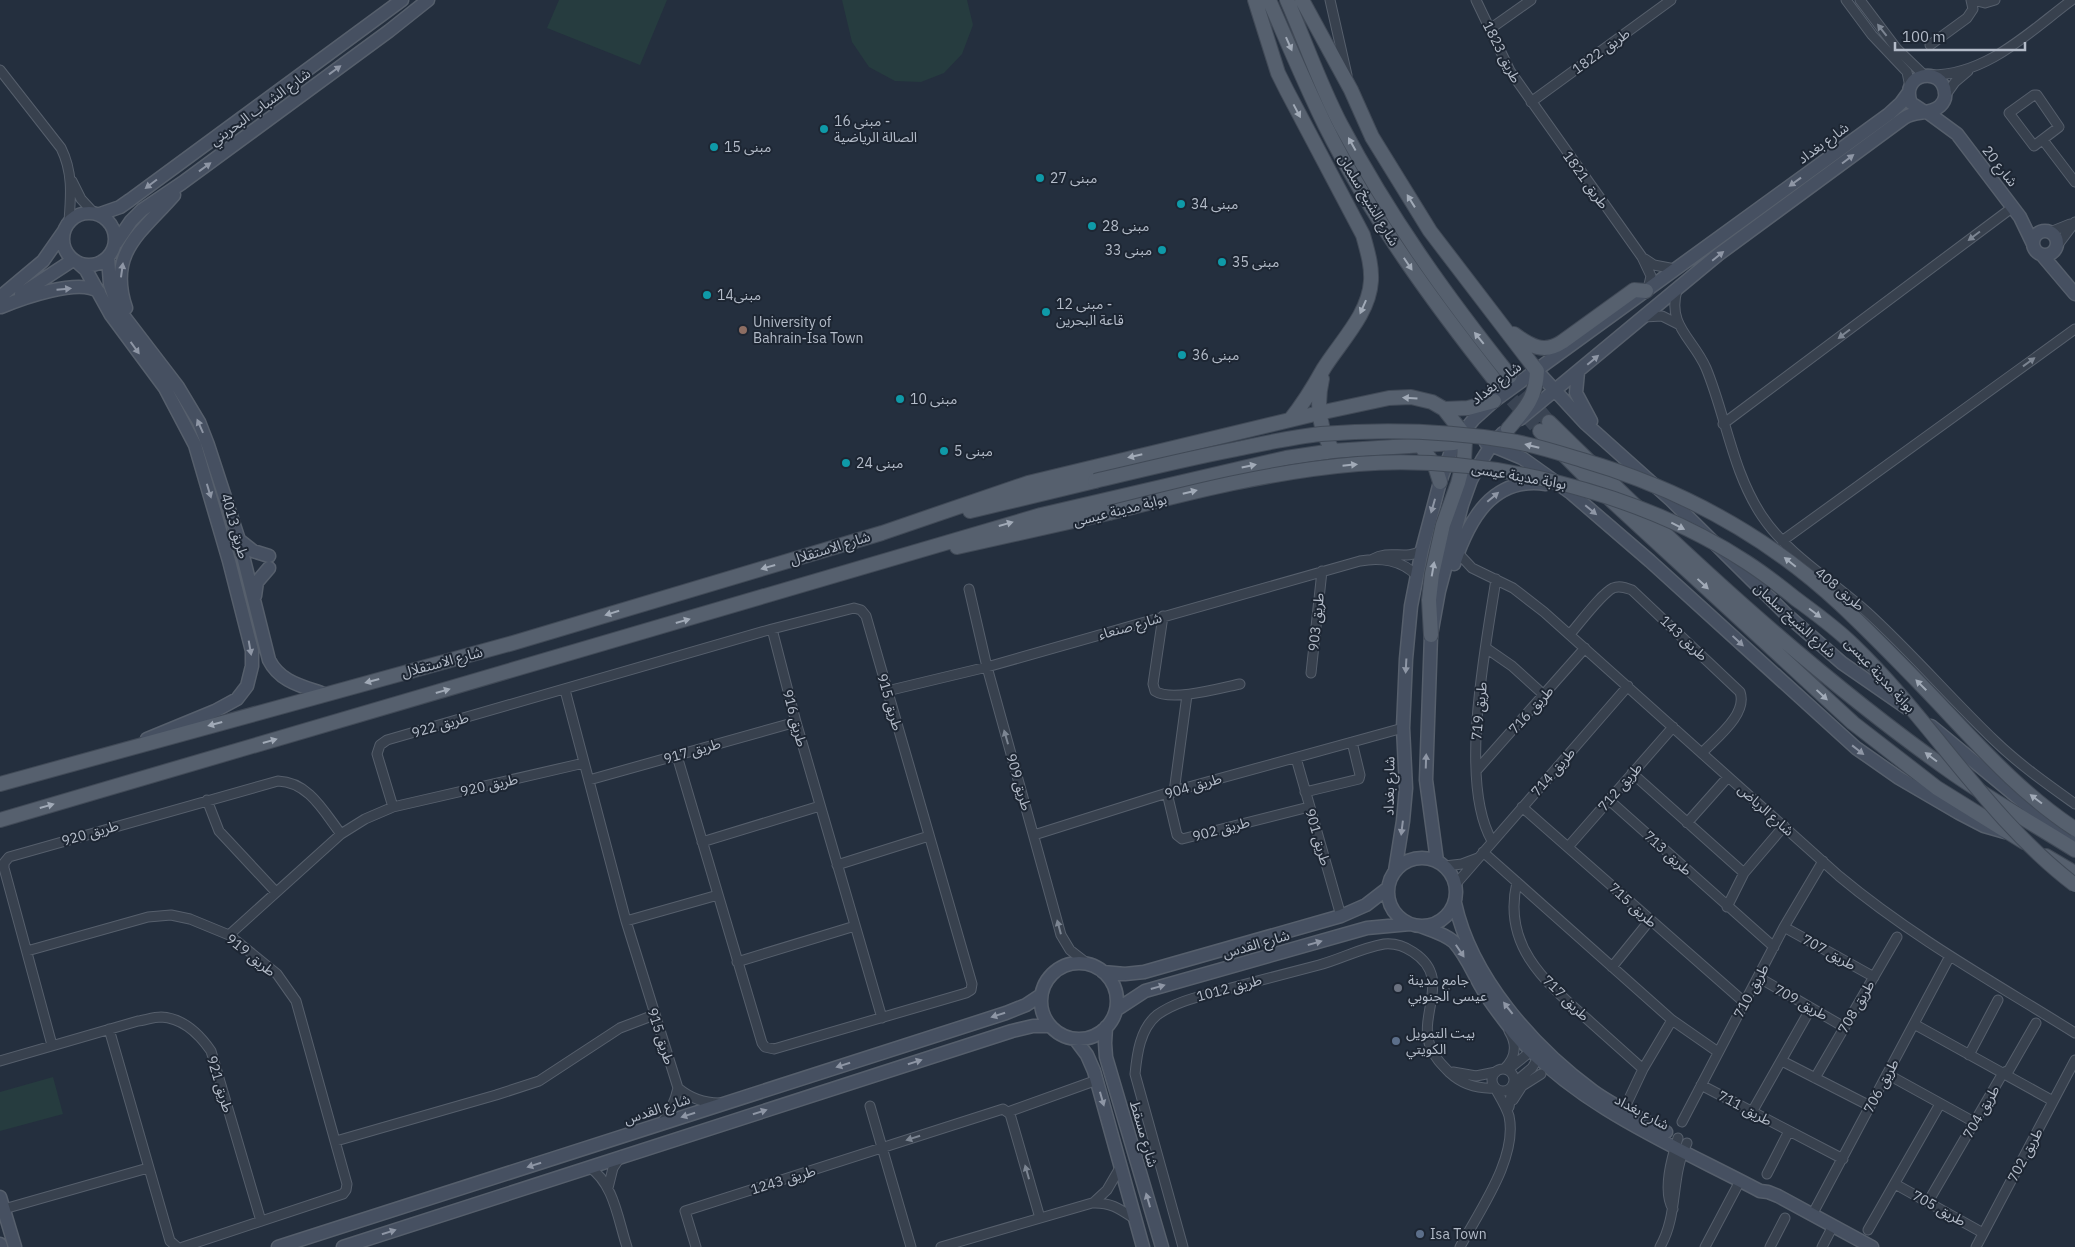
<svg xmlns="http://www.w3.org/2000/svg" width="2075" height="1247" viewBox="0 0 2075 1247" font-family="'IBM Plex Sans','Noto Sans Arabic',sans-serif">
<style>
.pitch{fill:#263c3f}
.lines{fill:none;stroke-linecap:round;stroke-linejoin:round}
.primary-tunnel{stroke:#3a4453;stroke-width:14;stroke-dasharray:14 7;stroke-linecap:butt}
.street-casing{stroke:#565f6c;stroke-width:11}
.secondary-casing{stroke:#565f6c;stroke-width:15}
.primary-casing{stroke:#414a57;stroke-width:16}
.street{stroke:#38414e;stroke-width:9}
.secondary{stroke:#465061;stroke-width:12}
.primary{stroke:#56606e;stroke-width:14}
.primary-bridge-casing{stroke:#414a57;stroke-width:16;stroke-linecap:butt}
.primary-bridge{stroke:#56606e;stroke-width:14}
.oneway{fill:#7c8592}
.oneway2{fill:#a1aab7}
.oneway3{fill:#8e96a5}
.culture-dot{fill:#0f9aa8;stroke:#1d2633;stroke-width:2}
.education-dot{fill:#8d6e63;stroke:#1d2633;stroke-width:2}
.worship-dot{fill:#6b7280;stroke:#1d2633;stroke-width:2}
.service-dot{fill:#5c6f8a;stroke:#1d2633;stroke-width:2}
.labels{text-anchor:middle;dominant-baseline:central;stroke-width:4;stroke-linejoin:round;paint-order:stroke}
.street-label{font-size:14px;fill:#b4bcc9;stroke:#1d2633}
.poi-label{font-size:14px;fill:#b4bcc9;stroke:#1d2633;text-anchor:start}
</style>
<rect width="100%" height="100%" fill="#242f3e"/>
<!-- pitch -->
<path class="pitch" d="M559,0H667L640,65L547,28Z
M842,0H967L973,25L962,54L944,73L921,82L895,81L869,67L852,42Z
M53,1077L63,1114L0,1131V1092Z"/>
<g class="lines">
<!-- primary-tunnel -->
<path class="primary-tunnel" d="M1510,376L1549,422
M1498,384L1540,431"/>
<defs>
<path id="street" d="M1330,0L1347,75
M1476,0L1510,71L1642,257L1651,276L1648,289
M1846,0L1872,35L1907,72L1910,87
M1860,0L1897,49L1924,75
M1973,0L1985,3L1995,0
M1490,29L1531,0
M1930,45L1967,18L1973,9L1971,0
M0,70L61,148C73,172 71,195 69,221
M1931,75C1987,75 2029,32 2072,0
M2034,95H2037L2059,127L2034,146L2009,113Z
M1945,96L1955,82L1968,71
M1531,102L1671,0
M2043,140L2075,182
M72,181L81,199L93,212
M2050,232L2070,224
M2057,246L2075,222
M1645,259L1654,265L1675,269
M1677,290C1667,326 1693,338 1706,368C1726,416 1732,471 1762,516C1788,555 1833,581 1867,612C1912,653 1951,699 1995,741C2020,765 2047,784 2075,804
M1644,317L1662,316L1678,324
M1723,424L2013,207
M1782,541L2075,329
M1458,553L1472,568L1513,588L1544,612L1839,876C1912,937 1995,983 2075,1033
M1373,559C1390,549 1406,561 1422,550
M969,589L987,667L1061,935L1070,950L1088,964
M1163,616L1153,684L1155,691C1171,702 1221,688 1240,684
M772,629L796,722L882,1018
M1570,634C1580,623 1601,594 1613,588C1620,585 1626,588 1632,590L1740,692C1748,714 1716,738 1702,753
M1486,648L1512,666L1544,695
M1311,673L1322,571
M565,690L626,921L678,1088C675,1102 670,1113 661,1124
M887,691L987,667L1360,561C1380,557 1402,560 1417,576
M1296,758L1341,916
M1476,771L1585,648
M1632,773L1744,873
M589,780L796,722
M1174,792L1187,695
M1305,792L1359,779L1360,775L1352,742
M1167,793L1177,835L1182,839L1309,807
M207,800L219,831L275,891
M1609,800L1774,947
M393,807L377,754L380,745L387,740L772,629L854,608L861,610L866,616L972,984L971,990L966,993L774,1049L765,1047L762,1043L677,756
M1522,807L1744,1002
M1687,823L1728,777
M1034,835L1167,793L1403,728
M1492,841C1458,782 1486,646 1496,579
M702,842L820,806
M1568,847L1673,727
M1483,852L1672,1020L1718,1052
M837,865L929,836
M1445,866L1462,864L1478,858
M1517,882C1502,945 1544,981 1586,1018C1605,1035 1624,1052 1643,1069
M1455,885L1628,686
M1727,907L1744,873L1784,826
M626,921L718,895
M1784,927L1874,977
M229,935L341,834L365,819L393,807L584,763
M27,951L148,917L171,915L190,919L229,935L277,974L296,1001L347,1184L346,1190L343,1194L183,1247
M737,962L855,926
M1612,967L1650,920
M1758,977L1844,1027
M1914,1024L2053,1101
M109,1029L170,1241L177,1247
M52,1045L4,868V863L9,857L278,781C309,782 324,812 341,834
M1969,1055L1998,1000
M0,1061L138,1021C145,1020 154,1017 161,1017C183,1018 200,1035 211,1051L261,1221
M1782,1061L1870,1106
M1510,1068L1535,1048
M1492 1080a11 11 0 1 1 22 0a11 11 0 1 1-22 0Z
M1504,1069C1516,1058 1517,1044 1509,1031
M1453,1072L1476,1076L1496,1072
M1887,1074L1974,1122
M1815,1078L1897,937
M1701,1085L1843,1159
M678,1088C690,1098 704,1103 719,1103
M1513,1100L1522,1086L1541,1074
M1627,1103L1643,1069L1672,1020
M870,1106L911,1247
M1509,1107L1513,1084L1532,1068L1541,1053
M1008,1112L1097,1080
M1752,1112L1811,1008
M1682,1122L1784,927L1823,861
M336,1141L496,1095L539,1081L620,1028L654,1015
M589,1167C614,1183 618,1220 627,1247
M1767,1174L1789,1131
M1895,1184L1983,1233
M608,1188L613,1168L621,1156
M1928,1202L2003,1073L2009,1070L2036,1023
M1093,1203L1107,1190L1121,1166
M4,1209L148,1168
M1673,1209C1662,1191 1672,1157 1678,1138
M1812,1215L1950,956
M1868,1230L1940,1104
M696,1247L685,1211L1003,1109L1010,1114L1040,1218
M941,1247L1092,1203C1111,1202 1120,1209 1135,1219
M1183,1247L1135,1074C1137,1054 1140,1029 1157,1015C1178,1000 1203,996 1227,989C1258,981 1289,973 1319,965C1341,959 1361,948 1384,944C1394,943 1404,946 1413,952C1453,978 1418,1012 1430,1046C1434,1057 1442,1065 1450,1073C1463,1085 1478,1089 1495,1088C1500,1097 1506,1106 1509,1116C1518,1158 1479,1211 1460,1247
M1660,1247C1679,1214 1670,1177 1687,1143
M1705,1247L1740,1181
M1770,1247L1785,1218
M1822,1247L1833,1226
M1976,1247L2075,1060"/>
<path id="secondary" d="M1927,112L1957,134L2020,217L2033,244
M63 239a26 26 0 1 1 52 0a26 26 0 1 1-52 0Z
M100,214L120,207L130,200L402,0
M2033 243a12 12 0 1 1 24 0a12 12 0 1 1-24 0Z
M116,243L131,221L142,210L182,183L389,31L428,0
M2042,255L2075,294
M108,258L110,284L119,310L178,387L199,422L208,445L239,540L269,660C280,682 302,686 324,694
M77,262L86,270L111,315L165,388L195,445L229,561L252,651V666L247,686L237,699L215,711L147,739
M21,294L73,260
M0,297L43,261L64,231
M1,307C20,299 80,277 99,292
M126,308C107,252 142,232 174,195
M1537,371L1585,423L1671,500L1788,616L1842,663L1907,708
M1578,372L1576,393L1591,421
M1520,419L1719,254L1904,118C1915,110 1931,115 1940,106C1943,103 1946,98 1945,93C1943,65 1899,73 1911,103L1923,111
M1486,443L1522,458L1571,493L1650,561L1856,748L1899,778L1959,813L1984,826L2005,832
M239,540L253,551L269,556
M1454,564C1469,520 1492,476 1546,484
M255,596L257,582L269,568
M1931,726L2074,844
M1388 892a34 34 0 1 1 68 0a34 34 0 1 1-68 0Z
M1437,861L1426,780L1431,635L1439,591L1462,505L1471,480L1482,460L1492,444L1503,433
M1395,871L1403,821L1406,788L1403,728L1406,659L1411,606L1422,550L1440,482L1454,443L1474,419L1494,401L1889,114L1901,103L1909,92
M1455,903C1471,977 1533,1047 1593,1091C1615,1107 1642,1119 1666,1132
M1420,926C1431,930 1445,934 1454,942C1466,955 1473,973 1482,988C1491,1004 1503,1019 1515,1034C1580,1108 1675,1146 1760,1191L1768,1192L1778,1196L1872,1247
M1041 1001a38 38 0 1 1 76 0a38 38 0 1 1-76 0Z
M1103,972L1125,974L1144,972L1341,916L1366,905L1388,888
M1116,1010L1145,991L1367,928L1410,924
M1106,1027L1105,1043L1106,1057L1162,1247
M1075,1039L1087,1055L1094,1071L1143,1247
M0,1197L15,1247
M0,1244L1,1247
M278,1247L1006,1013L1026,1005L1041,995
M343,1247L1012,1031L1033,1026H1050"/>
<path id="primary" d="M1255,0L1278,73L1287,91L1363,235C1367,250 1372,265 1371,281C1369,314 1341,341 1324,368C1314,386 1304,403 1290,420
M1269,0C1287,41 1305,84 1325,125C1371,217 1433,302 1497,383
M1287,0C1305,41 1320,85 1341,125C1389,216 1446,296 1510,376
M1302,0L1351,90L1372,137L1430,231L1537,371C1536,398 1525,409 1508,429
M1514,334C1530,346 1544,354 1562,342L1634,290L1646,291
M1322,379C1316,405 1319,429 1333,451
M1444,409L1468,408L1494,401
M1549,422C1675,546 1809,672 1954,774C1993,801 2035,825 2075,850
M1540,431L1587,478L1853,723L1937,788L2024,842
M1421,446L1435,466L1440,482
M970,511L1095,481
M957,547L1109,513
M0,784L513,643L882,533L1028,483L1319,413L1389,398L1411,397L1432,402L1444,409L1462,432L1465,442L1464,460L1458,483L1443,525L1432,574L1429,600L1431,635
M0,820L1041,515L1286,458L1333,451L1454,443
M2046,856L2075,873"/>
</defs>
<!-- street casing -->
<use href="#street" class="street-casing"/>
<!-- secondary casing -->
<use href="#secondary" class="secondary-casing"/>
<!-- primary casing -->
<use href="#primary" class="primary-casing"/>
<!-- street -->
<use href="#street" class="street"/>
<!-- secondary -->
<use href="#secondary" class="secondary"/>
<!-- primary -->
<use href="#primary" class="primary"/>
<defs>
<path id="primary-bridge" d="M1095,481C1141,470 1186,459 1232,450C1261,444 1291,437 1321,434C1384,429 1449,431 1511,441C1535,445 1559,453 1582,460C1678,488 1766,535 1840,604C1870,632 1899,662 1927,691C1974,740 2017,791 2075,829
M1109,513C1191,492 1273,471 1358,464C1485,454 1639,492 1746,562C1763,573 1780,586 1796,599C1815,613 1836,628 1853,645C1932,721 1987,818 2075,885"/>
</defs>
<!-- primary-bridge casing -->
<use href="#primary-bridge" class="primary-bridge-casing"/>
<!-- primary-bridge -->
<use href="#primary-bridge" class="primary-bridge"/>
</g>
<!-- one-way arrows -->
<defs><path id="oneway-solid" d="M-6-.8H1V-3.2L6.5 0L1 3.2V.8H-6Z" transform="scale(1.25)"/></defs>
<g class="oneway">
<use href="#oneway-solid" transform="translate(1882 30) rotate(-128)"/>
<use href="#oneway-solid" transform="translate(1974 236) rotate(143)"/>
<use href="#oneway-solid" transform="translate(1844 334) rotate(143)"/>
<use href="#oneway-solid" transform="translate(2029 362) rotate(-36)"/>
<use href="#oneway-solid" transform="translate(1006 737) rotate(-106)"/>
<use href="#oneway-solid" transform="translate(1059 927) rotate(-105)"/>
<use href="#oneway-solid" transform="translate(913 1138) rotate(162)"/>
<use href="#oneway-solid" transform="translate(1027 1172) rotate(-106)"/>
</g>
<g class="oneway2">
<use href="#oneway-solid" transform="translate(1289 44) rotate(66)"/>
<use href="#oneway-solid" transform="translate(1297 111) rotate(62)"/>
<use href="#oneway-solid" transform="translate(1352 144) rotate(-119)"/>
<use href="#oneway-solid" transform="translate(1411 201) rotate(-122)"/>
<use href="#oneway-solid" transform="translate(1408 264) rotate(56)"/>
<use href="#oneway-solid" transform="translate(1363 307) rotate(114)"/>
<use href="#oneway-solid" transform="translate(1479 338) rotate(-129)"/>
<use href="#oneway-solid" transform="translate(1410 398) rotate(-176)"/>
<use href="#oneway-solid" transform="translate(1532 446) rotate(-166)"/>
<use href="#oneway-solid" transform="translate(1135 456) rotate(167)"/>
<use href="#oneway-solid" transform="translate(1350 465) rotate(-6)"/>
<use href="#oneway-solid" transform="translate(1249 466) rotate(-12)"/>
<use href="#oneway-solid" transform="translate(1190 492) rotate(-14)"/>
<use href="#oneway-solid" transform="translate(1006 524) rotate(-16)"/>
<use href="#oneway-solid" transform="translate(1678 526) rotate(27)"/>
<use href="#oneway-solid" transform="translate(1790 562) rotate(-141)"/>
<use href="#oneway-solid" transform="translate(768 567) rotate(164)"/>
<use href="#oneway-solid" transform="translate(1433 569) rotate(-80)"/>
<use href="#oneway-solid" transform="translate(1703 584) rotate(43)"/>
<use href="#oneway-solid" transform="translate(612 613) rotate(163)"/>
<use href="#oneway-solid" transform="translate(1815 613) rotate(37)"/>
<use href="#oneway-solid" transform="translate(683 621) rotate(-16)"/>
<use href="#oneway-solid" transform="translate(372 681) rotate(165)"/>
<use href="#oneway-solid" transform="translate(1921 685) rotate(-135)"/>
<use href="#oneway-solid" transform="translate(443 691) rotate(-16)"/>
<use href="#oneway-solid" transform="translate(1822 695) rotate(43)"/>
<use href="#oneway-solid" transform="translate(215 724) rotate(165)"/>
<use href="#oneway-solid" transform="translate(270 741) rotate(-16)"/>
<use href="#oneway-solid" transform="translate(1931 757) rotate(-143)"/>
<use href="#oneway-solid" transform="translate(2036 799) rotate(-143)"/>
<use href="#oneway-solid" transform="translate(47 806) rotate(-16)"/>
</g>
<g class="oneway3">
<use href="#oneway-solid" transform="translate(335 70) rotate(-36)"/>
<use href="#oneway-solid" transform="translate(1848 159) rotate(-37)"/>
<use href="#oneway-solid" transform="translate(205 167) rotate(-36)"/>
<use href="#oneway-solid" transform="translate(1795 182) rotate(144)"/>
<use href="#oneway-solid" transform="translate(151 184) rotate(143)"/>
<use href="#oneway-solid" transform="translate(1718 256) rotate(-39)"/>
<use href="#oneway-solid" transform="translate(122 270) rotate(-82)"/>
<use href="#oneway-solid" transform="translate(64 289) rotate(-5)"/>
<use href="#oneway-solid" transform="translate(135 348) rotate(54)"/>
<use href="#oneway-solid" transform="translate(1593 360) rotate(-40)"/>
<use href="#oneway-solid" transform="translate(200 426) rotate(-114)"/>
<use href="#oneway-solid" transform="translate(209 491) rotate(73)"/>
<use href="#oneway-solid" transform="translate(1493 497) rotate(-40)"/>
<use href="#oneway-solid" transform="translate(1433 506) rotate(106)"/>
<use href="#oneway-solid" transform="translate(1591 510) rotate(40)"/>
<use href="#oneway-solid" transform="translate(1738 641) rotate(43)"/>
<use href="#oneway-solid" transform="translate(250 648) rotate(80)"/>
<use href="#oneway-solid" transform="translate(1406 666) rotate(93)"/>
<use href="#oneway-solid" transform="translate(1858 750) rotate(38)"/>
<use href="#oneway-solid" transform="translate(1426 761) rotate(-88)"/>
<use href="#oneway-solid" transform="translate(1402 828) rotate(97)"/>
<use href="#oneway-solid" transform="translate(1315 943) rotate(-16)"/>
<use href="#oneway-solid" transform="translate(1460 951) rotate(56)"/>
<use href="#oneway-solid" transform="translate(1158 987) rotate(-16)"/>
<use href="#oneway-solid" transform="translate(1508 1008) rotate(-128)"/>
<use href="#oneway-solid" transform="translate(998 1015) rotate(162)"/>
<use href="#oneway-solid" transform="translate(915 1062) rotate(-18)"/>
<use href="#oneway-solid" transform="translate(843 1065) rotate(162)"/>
<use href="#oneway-solid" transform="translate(1102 1099) rotate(74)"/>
<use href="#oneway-solid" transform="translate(760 1112) rotate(-18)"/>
<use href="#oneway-solid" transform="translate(688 1115) rotate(162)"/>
<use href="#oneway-solid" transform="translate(534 1165) rotate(162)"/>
<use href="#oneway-solid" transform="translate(1148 1200) rotate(-106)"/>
<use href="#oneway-solid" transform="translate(389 1232) rotate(-18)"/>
</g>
<!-- markers -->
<g class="culture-dot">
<circle cx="824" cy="129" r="5"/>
<circle cx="714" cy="147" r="5"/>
<circle cx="1040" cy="178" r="5"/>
<circle cx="1181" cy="204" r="5"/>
<circle cx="1092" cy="226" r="5"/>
<circle cx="1162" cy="250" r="5"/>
<circle cx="1222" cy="262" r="5"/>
<circle cx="707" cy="295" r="5"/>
<circle cx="1046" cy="312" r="5"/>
<circle cx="1182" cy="355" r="5"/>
<circle cx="900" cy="399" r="5"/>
<circle cx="944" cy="451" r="5"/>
<circle cx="846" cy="463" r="5"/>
</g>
<circle class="education-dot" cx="743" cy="330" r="5"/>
<circle class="worship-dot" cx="1398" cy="988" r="5"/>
<g class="service-dot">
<circle cx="1396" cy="1041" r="5"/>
<circle cx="1420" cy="1234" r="5"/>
</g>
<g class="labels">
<!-- street labels -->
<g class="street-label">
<text transform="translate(1601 51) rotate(-36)">طريق 1822</text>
<text transform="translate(1502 52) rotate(63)">طريق 1823</text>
<text transform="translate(260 107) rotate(-36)">شارع الشباب البحريني</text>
<text transform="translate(1823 143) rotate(-36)">شارع بغداد</text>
<text transform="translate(2000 166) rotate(52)">شارع 20</text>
<text transform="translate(1586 180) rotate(54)">طريق 1821</text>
<text transform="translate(1369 200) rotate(59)">شارع الشيخ سلمان</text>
<text transform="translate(1496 383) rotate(-38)">شارع بغداد</text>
<text transform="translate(1519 476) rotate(10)">بوابة مدينة عيسى</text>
<text transform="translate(1120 510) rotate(-14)">بوابة مدينة عيسى</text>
<text transform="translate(235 526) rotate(74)">طريق 4013</text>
<text transform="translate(830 548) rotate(-17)">شارع الاستقلال</text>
<text transform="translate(1840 589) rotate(40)">طريق 408</text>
<text transform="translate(1795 620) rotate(42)">شارع الشيخ سلمان</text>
<text transform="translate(1316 622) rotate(-84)">طريق 903</text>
<text transform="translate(1130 626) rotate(-16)">شارع صنعاء</text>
<text transform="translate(1684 638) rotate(43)">طريق 143</text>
<text transform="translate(442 662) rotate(-15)">شارع الاستقلال</text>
<text transform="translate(1880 675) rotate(47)">بوابة مدينة عيسى</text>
<text transform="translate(890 702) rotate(74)">طريق 915</text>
<text transform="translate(1531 710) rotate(-48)">طريق 716</text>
<text transform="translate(1479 711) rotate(-84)">طريق 719</text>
<text transform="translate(795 718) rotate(75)">طريق 916</text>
<text transform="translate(440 725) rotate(-16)">طريق 922</text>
<text transform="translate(692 751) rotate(-16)">طريق 917</text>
<text transform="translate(1553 772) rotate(-49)">طريق 714</text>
<text transform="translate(1019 782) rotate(74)">طريق 909</text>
<text transform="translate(489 785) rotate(-13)">طريق 920</text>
<text transform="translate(1193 786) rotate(-16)">طريق 904</text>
<text transform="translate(1389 786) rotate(-89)">شارع بغداد</text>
<text transform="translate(1620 787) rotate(-49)">طريق 712</text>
<text transform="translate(1766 810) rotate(42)">شارع الرياض</text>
<text transform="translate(1221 829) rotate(-15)">طريق 902</text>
<text transform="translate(90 833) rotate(-16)">طريق 920</text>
<text transform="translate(1318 837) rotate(74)">طريق 901</text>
<text transform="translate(1668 853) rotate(42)">طريق 713</text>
<text transform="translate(1633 905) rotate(42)">طريق 715</text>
<text transform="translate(1256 944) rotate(-16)">شارع القدس</text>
<text transform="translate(1829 952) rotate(29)">طريق 707</text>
<text transform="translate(251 955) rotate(39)">طريق 919</text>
<text transform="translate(1229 988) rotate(-15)">طريق 1012</text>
<text transform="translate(1751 991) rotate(-62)">طريق 710</text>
<text transform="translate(1566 998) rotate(44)">طريق 717</text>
<text transform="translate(1801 1002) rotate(29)">طريق 709</text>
<text transform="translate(1856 1007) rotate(-60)">طريق 708</text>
<text transform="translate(661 1036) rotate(72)">طريق 915</text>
<text transform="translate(220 1084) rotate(73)">طريق 921</text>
<text transform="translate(1881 1086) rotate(-62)">طريق 706</text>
<text transform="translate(1745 1108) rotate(28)">طريق 711</text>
<text transform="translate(657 1109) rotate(-18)">شارع القدس</text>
<text transform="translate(1642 1112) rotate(28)">شارع بغداد</text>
<text transform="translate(1981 1112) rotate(-60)">طريق 704</text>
<text transform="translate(1144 1134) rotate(74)">شارع مسقط</text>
<text transform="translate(2025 1155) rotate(-62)">طريق 702</text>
<text transform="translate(783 1180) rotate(-17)">طريق 1243</text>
<text transform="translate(1939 1208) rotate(29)">طريق 705</text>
</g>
<!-- poi labels -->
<g class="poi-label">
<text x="834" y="121">مبنى 16 -<tspan x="834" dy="16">الصالة الرياضية</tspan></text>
<text x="724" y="147">مبنى 15</text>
<text x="1050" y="178">مبنى 27</text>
<text x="1191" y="204">مبنى 34</text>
<text x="1102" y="226">مبنى 28</text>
<text x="1152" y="250" text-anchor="end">مبنى 33</text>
<text x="1232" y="262">مبنى 35</text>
<text x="717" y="295">مبنى14</text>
<text x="1056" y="304">مبنى 12 -<tspan x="1056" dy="16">قاعة البحرين</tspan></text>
<text x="753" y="322">University of<tspan x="753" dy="16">Bahrain-Isa Town</tspan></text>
<text x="1192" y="355">مبنى 36</text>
<text x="910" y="399">مبنى 10</text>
<text x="954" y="451">مبنى 5</text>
<text x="856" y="463">مبنى 24</text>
<text x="1408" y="980">جامع مدينة<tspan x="1408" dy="16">عيسى الجنوبي</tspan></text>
<text x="1406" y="1033">بيت التمويل<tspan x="1406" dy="16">الكويتي</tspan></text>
<text x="1430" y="1234">Isa Town</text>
</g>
</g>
<!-- scale -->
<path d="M1895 42v8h130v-8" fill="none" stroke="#b4bcc9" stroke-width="2.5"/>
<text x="1902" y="42" font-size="15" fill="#b4bcc9" stroke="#1d2633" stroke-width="4" paint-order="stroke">100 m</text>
</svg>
